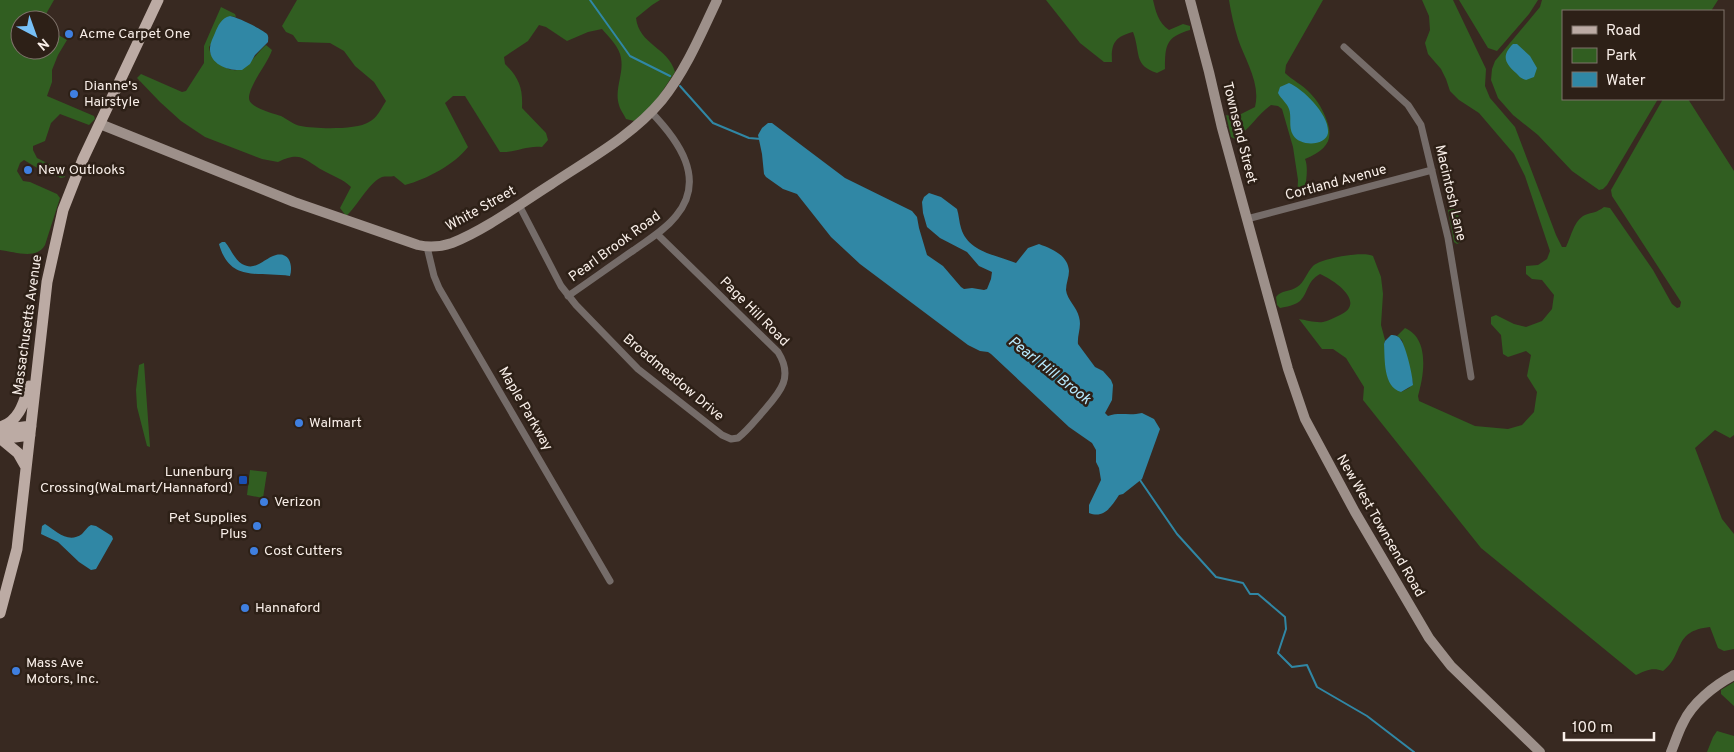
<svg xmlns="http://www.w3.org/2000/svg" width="1734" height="752" viewBox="0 0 1734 752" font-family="Overpass,sans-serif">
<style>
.green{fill:#315e21}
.water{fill:#3087a5}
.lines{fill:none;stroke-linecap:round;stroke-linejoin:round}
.stream{stroke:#3087a5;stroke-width:2}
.street{stroke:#756c69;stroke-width:7}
.secondary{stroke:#9d908a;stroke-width:10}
.primary{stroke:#bcaba4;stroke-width:11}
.shop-dot{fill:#3f7fe0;stroke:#2d2017;stroke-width:2}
.transit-dot{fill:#1a4fb4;stroke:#2d2017;stroke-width:2}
.labels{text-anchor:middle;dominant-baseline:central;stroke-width:5;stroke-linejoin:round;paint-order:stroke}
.poi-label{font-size:14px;fill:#f9efe9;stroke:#2d2017;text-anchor:start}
.street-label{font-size:14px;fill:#f9efe9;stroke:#2d2017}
.water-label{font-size:15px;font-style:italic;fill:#b8ebff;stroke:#2d2017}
</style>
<rect width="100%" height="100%" fill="#382921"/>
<!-- green -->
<path class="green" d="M0,0H54L46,14L41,12L36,20H20V50H50V30L67,40L58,55L52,70V82L47,96L94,116L95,119L89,125L60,114L51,123L45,141L33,146V150L37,158L65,172V177L61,178L39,169L24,160L20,163L17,171L23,181L30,182L57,194L60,198L45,245C37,260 15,252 0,250Z
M297,0H660L652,5L636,18C639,45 668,47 675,72L653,105L634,121L626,119C624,114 620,110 619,105C614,89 624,74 621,58C620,48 609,37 602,29L588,32L567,41L546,27L539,25L528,41L504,57L505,64C519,78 523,88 522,108L546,133L548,140L542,147C527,145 515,153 500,152L465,96H453L445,103L468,147C454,165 427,179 405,185L394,176C391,177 385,176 382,177C369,182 357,207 346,216L340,208L351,187C343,179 333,176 324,171C305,161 302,150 278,162L262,159L205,137L181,121L160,102L137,78L141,74L182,92L186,91L204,63V46L221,7L235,14L236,17L230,16L209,47C210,55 213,58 219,63C242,82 250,59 266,45L272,50C268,63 249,85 249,98C249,108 273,113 281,116C287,119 294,125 301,126C316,129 357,130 369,122C377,118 381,109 386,101L374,82L355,66L344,51L330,43L298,42L293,35L286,32L282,26Z
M1046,0H1153C1156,12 1158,22 1169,30L1183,24L1190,26V30C1166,37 1165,45 1165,69L1157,73C1133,65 1141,53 1133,32C1114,37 1111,44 1112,62H1104L1080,43Z
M1229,0H1323L1286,65L1285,73C1292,80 1303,85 1310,93C1316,99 1322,108 1325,116C1335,139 1328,149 1305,159C1309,167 1306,192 1300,199L1297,198L1298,180L1293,147L1282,109L1278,106L1271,105C1257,115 1249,130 1235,139L1231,137L1226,115L1235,117L1255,107C1261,83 1245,60 1238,39C1234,26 1231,13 1229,0Z
M1422,0H1453L1486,69L1485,86L1490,98L1515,127L1556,235L1562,247H1566C1571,237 1574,220 1585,215C1593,212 1596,213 1604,207L1610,208L1653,270L1672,304L1677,308L1680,307L1681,302L1612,196L1611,190L1663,99H1688L1734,171V435L1730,438L1715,430L1695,448L1722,519L1734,534V649L1724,651L1718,648L1710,627C1672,631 1685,654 1663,671C1653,667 1646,670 1636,675L1481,548L1363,400L1364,387L1346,358L1333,349H1322L1299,319C1306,320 1316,323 1323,322C1328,321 1333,318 1338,316C1368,304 1336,281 1320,274C1306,282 1309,292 1300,301C1295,305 1286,307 1280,308L1277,305L1276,297C1281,290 1290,292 1297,287C1304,283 1307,272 1313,266C1322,258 1364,251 1373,256L1381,277L1383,294L1381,325L1385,340L1384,345L1401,392L1409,388L1413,383L1402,340L1397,336L1405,328C1430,339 1424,375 1418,396L1419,401L1475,426L1508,429L1522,425L1534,412L1537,392L1527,376L1531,355L1526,351L1508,357L1503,354L1501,335L1491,324V317L1496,315L1514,324L1526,327L1542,321L1552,309L1554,295L1542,280L1532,279L1526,274V266L1538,265L1547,259L1550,251L1525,176L1514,154L1479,113L1459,100L1450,91L1446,79L1441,69L1428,54L1425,43L1430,30L1429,16Z
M1459,0H1538L1529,14L1497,51L1488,48Z
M1542,0H1718L1711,11H1563V99H1658L1607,185L1603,189L1599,190L1572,171L1538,135L1513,115L1498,98L1491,80L1492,69L1495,61L1540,7Z
M1450,207L1456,210L1463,226L1461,242L1457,244L1454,242L1448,211Z
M144,363L150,447L147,446L137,407L136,390L139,365Z
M250,470L267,472L263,498L247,495Z
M1734,682V706L1721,694V690Z
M1717,731L1734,736V752H1707L1713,737Z"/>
<!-- water -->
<path class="water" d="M230,16C237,17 262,29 267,34C269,37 268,39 268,42L255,55L250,64L242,70C228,71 209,64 210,48C210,43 213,38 215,33C218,26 221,18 230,16Z
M1513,44H1517L1530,56L1537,68L1534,77L1526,80C1520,78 1519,76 1516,73C1505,63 1501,56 1513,44Z
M1289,83C1303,89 1330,115 1328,133C1326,146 1300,147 1293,135C1288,127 1292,117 1289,109C1287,103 1281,99 1278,93L1280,87Z
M768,123H772L845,178L912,211L917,217L919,228L927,255L943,266L961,287L964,289L972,288L984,290L987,289L991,279L992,272L979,266L967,252L940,238L927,227L923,213L922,202L924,197L929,193L941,197L957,209C959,215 959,222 961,228C968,252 996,255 1016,263L1028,248L1039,244C1052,249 1068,255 1069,271C1069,277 1066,283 1066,290C1067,300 1077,307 1079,317C1082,327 1077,335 1078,344L1095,367L1103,371L1111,380L1113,385L1112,400L1105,413L1108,416C1119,412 1130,416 1142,413L1154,419L1160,429L1142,479L1123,494L1119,495C1111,507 1104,519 1089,513V505L1101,480L1099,468L1096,462V450L1092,443L1069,427L991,354L988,352L980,351L968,345L860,264L831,237L797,194L783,189L766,177L764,174L762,154L758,135L762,128Z
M222,242H225C231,249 234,259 242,264C256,272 264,258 276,255C290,252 293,266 290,276C258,271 230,283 219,244Z
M1391,335C1395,335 1399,336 1401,340C1406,347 1413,376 1413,385L1401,392C1383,387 1385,359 1384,344L1385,341Z
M45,524C56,531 68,544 82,534C85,531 87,527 91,525L96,526L112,536L113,539L96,569L91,570L79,562L58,542L41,534L42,526Z"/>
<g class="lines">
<!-- stream -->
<path class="stream" d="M590,0L630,56L670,76
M680,86L713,123L749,138L761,139
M1140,480L1177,534L1216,577L1243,583L1250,594H1258L1285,617L1286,629L1278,653L1292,667L1307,665L1317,687L1367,716L1414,752"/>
<!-- street -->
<path class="street" d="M1344,47L1408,105L1421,125L1448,238L1471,377
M519,205L561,286L576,305L638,369L722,435L731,439L738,438C747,431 754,422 761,414C778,394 795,379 778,352L657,234
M1247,219L1432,170
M427,247L434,276L439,288L610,581
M568,296C590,281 612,265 634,250C649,239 665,230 676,216C707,179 678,140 651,112"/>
<!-- secondary -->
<path class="secondary" d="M1190,0L1209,72L1222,128L1288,369L1305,419L1355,512L1429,638L1451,666L1540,752
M100,124L294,202L418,245C430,248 440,247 452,243C485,230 520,204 550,185C589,159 632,136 662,100C686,70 701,34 717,0
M1671,752C1675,743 1678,732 1683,723C1692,703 1715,685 1734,675"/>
<!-- primary -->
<path class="primary" d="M0,427C19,422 24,402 29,386
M0,430L31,426
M0,437H15L30,435
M0,438L18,453L26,467
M0,613L17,549L47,282L63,210L83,159L158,0"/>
</g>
<!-- markers -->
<g class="shop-dot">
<circle cx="69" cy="34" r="5"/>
<circle cx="74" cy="94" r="5"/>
<circle cx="28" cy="170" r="5"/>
<circle cx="299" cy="423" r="5"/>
<circle cx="264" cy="502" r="5"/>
<circle cx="257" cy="526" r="5"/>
<circle cx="254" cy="551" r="5"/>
<circle cx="245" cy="608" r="5"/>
<circle cx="16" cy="671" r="5"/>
</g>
<rect class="transit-dot" x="238" y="475" width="10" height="10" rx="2.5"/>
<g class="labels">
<!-- poi labels -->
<g class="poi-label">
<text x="79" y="34">Acme Carpet One</text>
<text x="84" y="86">Dianne's<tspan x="84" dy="16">Hairstyle</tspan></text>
<text x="38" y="170">New Outlooks</text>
<text x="309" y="423">Walmart</text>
<text x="233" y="472" text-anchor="end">Lunenburg<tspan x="233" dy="16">Crossing(WaLmart/Hannaford)</tspan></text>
<text x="274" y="502">Verizon</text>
<text x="247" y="518" text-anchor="end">Pet Supplies<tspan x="247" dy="16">Plus</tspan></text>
<text x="264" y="551">Cost Cutters</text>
<text x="255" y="608">Hannaford</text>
<text x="26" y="663">Mass Ave<tspan x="26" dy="16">Motors, Inc.</tspan></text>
</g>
<!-- street labels -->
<g class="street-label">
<text transform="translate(1239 133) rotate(76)">Townsend Street</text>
<text transform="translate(1336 183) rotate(-15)">Cortland Avenue</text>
<text transform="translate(1450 193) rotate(77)">Macintosh Lane</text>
<text transform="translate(481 209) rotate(-29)">White Street</text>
<text transform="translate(615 247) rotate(-36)">Pearl Brook Road</text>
<text transform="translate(754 312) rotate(45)">Page Hill Road</text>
<text transform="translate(28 325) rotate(-82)">Massachusetts Avenue</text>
<text transform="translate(673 378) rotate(40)">Broadmeadow Drive</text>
<text transform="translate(525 409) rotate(60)">Maple Parkway</text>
<text transform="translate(1380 526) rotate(60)">New West Townsend Road</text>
</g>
<!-- water labels -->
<g class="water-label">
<text transform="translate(1049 371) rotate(38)">Pearl Hill Brook</text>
</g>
</g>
<!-- legend -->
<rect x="1562" y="10" width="162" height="90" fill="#2d2017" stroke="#7f736b"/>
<rect x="1572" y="26" width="25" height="8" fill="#bcaba4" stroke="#7f736b"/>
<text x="1606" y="35" font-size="15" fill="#f9efe9">Road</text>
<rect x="1572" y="48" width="25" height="15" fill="#315e21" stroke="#7f736b"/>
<text x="1606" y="60" font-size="15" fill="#f9efe9">Park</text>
<rect x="1572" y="72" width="25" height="15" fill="#3087a5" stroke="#7f736b"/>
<text x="1606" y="85" font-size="15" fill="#f9efe9">Water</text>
<!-- north arrow -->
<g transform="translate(35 35) rotate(139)"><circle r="24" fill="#2d2017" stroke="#7f736b"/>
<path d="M0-4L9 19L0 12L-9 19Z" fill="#77c0f7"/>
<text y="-8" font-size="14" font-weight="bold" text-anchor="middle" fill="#f9efe9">N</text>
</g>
<!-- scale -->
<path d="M1564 732v8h90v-8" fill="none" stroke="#f9efe9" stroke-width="2.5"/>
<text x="1572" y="732" font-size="15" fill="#f9efe9" stroke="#2d2017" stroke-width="4" paint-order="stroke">100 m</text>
</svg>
